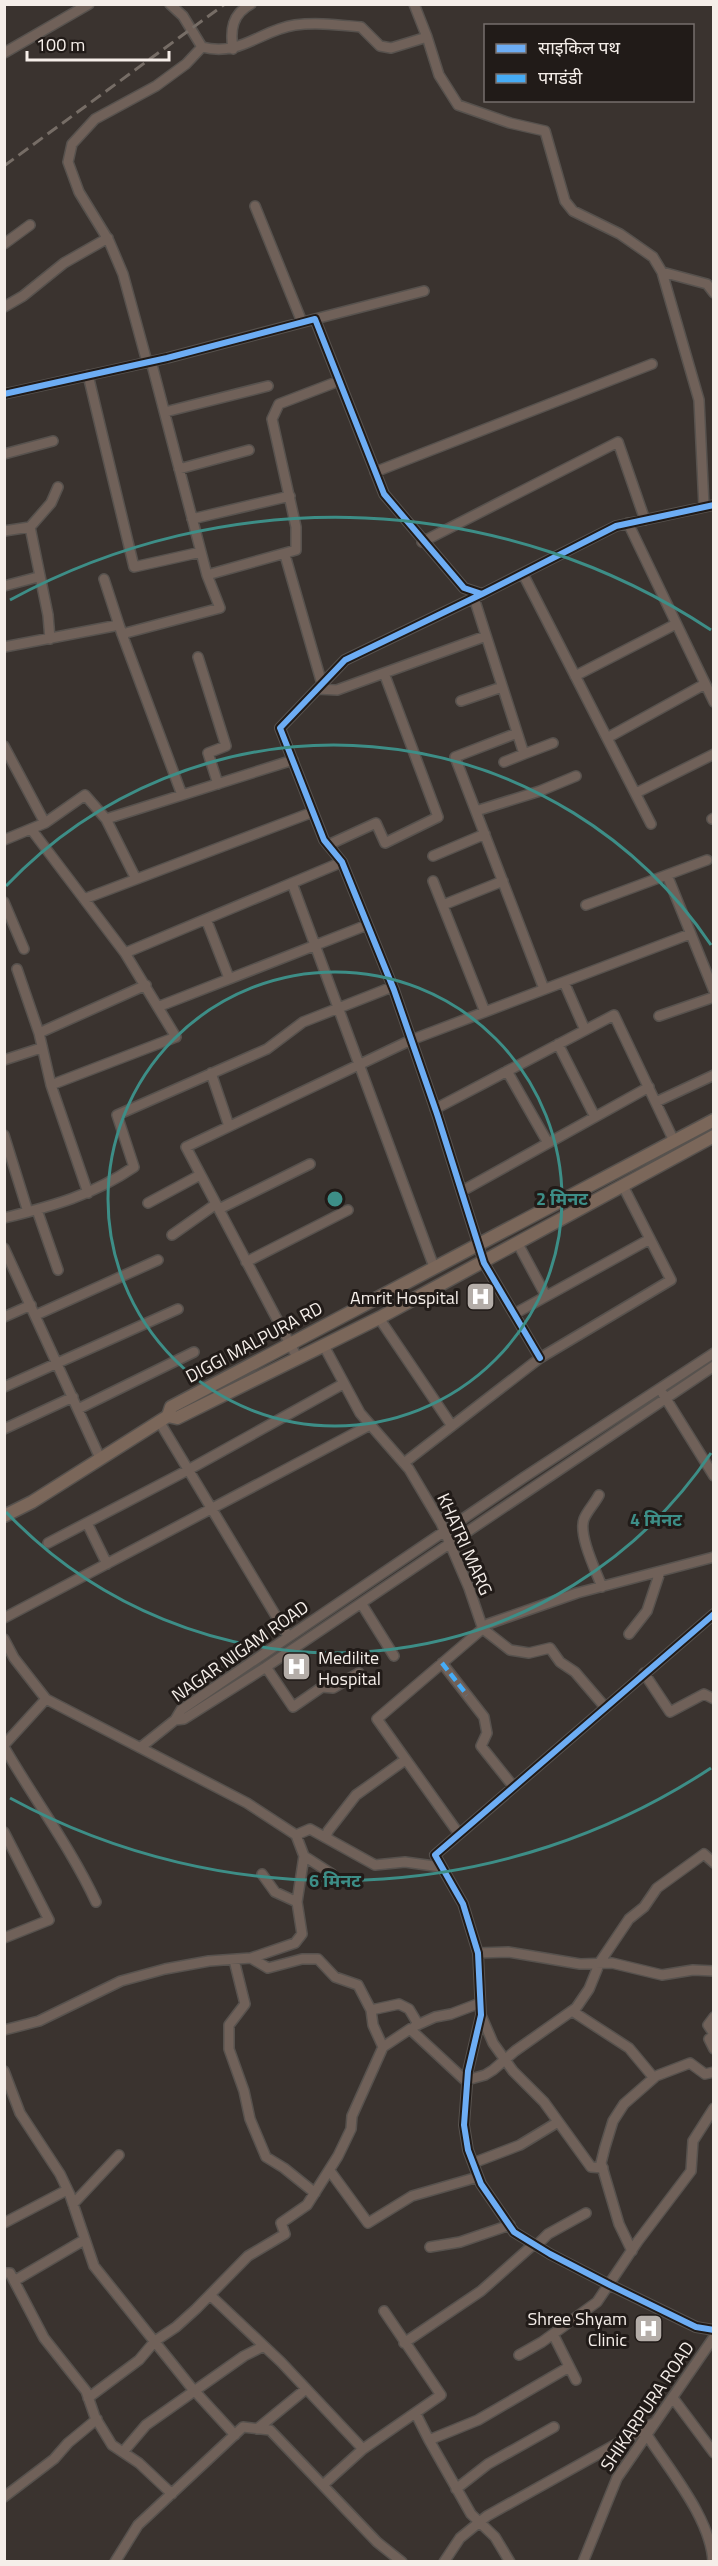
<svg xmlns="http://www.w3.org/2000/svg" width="718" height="2566" viewBox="0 0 718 2566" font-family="'Titillium Web','Noto Sans Devanagari',sans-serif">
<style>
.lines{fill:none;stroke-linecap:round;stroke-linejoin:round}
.minor-casing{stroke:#57524e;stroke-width:12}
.major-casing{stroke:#57524e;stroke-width:15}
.minor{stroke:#706159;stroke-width:9}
.major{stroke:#7b675a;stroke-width:12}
.rail{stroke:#766d66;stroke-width:3;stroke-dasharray:12 6;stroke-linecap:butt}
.quiet{stroke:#46acf6;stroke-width:4.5;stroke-dasharray:9 4.5;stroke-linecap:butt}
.cycleway-casing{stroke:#211b18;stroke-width:10}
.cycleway{stroke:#6dadf4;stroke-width:6}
.ring{fill:none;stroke:#3d8e87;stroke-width:3}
.labels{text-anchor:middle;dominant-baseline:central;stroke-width:6;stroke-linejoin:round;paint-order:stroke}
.poi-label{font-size:18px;fill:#f5eee9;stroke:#211b18;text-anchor:end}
.street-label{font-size:18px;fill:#f5eee9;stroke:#211b18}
.centre{fill:#3d8e87;stroke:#211b18;stroke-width:3}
.ring-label{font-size:18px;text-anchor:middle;font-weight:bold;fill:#3d8e87;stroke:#211b18;stroke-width:6;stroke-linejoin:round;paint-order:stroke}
</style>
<rect width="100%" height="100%" fill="#3a332f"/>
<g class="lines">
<defs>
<path id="minor" d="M414,4L427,37
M202,47C241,57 260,30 295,25C317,22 339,25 361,27L380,46L391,48L427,37L439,75L458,105L510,123L545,131L565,201L573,211L620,234L653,257L662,272L699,400L704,507
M233,49C230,30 232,14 251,4
M4,53L89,4
M255,206L302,322
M4,244L30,225
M662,272L707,284L714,293
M4,307L23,296L64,263L108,238
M315,319L424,291
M147,362L123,274L109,241L79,192L68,162L72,144L95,119L156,86L186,64L202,47L183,16L170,4
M88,375L134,567L201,552
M4,394L167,358L315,319L384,494L464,588L482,594L616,526L714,505
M165,412L268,386
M4,454L53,441
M179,469L249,450
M375,472L652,364
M192,519L290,496
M628,523L714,702
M30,527L48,615L50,639
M4,531L30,527L51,503L58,487
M422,542L618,442L645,520
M285,555L322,684
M523,574L651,824
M207,575L296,550V527L272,419L279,404L339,381
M104,579L119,625
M4,586L38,577
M482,594L345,660L280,728L324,840L342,862L394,990L437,1114L484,1263L540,1358
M474,598L524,754L553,743
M122,634L182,795
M4,647L119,625L122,634L220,608L207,575L151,361
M198,657L226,746L208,753L218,784
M575,676L676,624
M317,689L337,690L486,636
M461,701L502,687
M517,733L455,757L544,989
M607,738L705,684
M4,746L45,823
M504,762L524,754
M636,793L714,754
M476,811L540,791L576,776
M106,819L293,760
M712,819L714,818
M31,829L125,953L176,1037L51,1085
M4,840L45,823L85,795L106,819L136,879
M328,845L376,823L385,843L438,817L384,673
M433,856L485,834
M667,875L714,991
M433,881L485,1012
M292,883L434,1267
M84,899L313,812
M4,902L24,949
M443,905L503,881
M586,905L707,860
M206,919L229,978
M125,953L342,862
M17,969L39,1033L51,1085L88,1193
M564,982L585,1030
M160,1006L367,925
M659,1016L714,997
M39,1033L146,985
M558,1044L595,1117
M4,1060L41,1048
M507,1071L548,1143
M211,1073L229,1126
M656,1102L714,1075
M435,1109L614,1015L674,1141
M4,1135L28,1212
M462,1191L649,1087
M148,1203L200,1175
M219,1209L310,1164
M37,1210L58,1270
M4,1218C53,1206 93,1195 134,1167L117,1115L267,1049L303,1022L392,987
M172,1235L216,1204
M518,1244L546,1296
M4,1248L100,1458
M246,1262L348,1210
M514,1314L650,1239
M36,1315L158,1260
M4,1317L31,1305
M379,1318L452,1426
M324,1346L360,1413L409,1469L441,1523L469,1588L483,1629L510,1650L529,1653L550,1648L560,1662L575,1672L605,1707
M298,1359L186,1147L411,1040L690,934
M4,1387L178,1309
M663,1394L714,1476
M78,1409L194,1352
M159,1421L288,1636
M4,1429L73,1397
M404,1463L540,1358L671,1280L623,1186
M599,1495C595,1503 587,1511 584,1519C578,1535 596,1571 602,1587
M87,1523L107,1564
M48,1543L188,1470L343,1384
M361,1603L394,1656
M714,1614L435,1855L463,1904L478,1953L481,2015L468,2071L464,2125L468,2150L481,2184L514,2232L550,2254L610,2285L696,2327L714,2330
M4,1618L370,1425
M629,1634L647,1611L660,1572
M4,1639L14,1658L46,1699L247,1803L296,1835L310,1829L375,1865L405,1862L441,1867
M442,1663L484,1717L487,1733L481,1746L513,1786
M266,1667L293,1707L322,1687L333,1688L359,1673
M644,1673L670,1712L704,1694L714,1699
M175,1720L184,1719L266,1667L714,1366
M4,1745L46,1699
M4,1747C34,1799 71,1848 96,1902
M141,1747L175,1720L181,1710L523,1478L714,1353
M4,1832L49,1920L4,1938
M459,1834L377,1719L488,1624L577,1593L714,1557
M296,1835L304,1856L332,1874
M326,1838L328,1831L356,1795L405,1760
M262,1874L275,1892L297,1902
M478,1953L508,1952L580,1964L612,1963L662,1975L693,1970L714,1971
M251,1958L268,1968L302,1959H318L335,1977L358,1985L371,2010L399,2004L409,2009L418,2024
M234,1960L245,2004L229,2025V2049L244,2091L250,2119L266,2157L284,2168L315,2193
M371,2010L373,2025L383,2047
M572,2011L629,2048L654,2078
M481,2015L493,2043L513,2071L544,2102L591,2167L603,2168
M714,2017L708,2025L714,2034
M415,2026L435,2017L451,2014L480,2003
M4,2030L39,2021L121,1981L165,1969L209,1961L251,1958L295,1943L302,1934L297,1902L304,1856
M714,2035L709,2039L714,2049
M4,2071L20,2113L60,2174L70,2195L94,2266L191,2387L235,2435
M467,2080L485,2075L493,2070L515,2051L576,2008L589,1989L600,1962L629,1919L644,1907L657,1888L704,1854L714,1863
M473,2163L520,2145L558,2122
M330,2171L368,2223L412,2196L478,2177
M73,2204L119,2155
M4,2223L67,2190
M536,2246L548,2234L586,2213
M430,2247L460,2242L510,2225
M632,2251L619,2224L601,2163L605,2147L613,2121L624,2104L656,2076L690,2063L705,2074L714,2072
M4,2273H10L44,2338L86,2391L95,2417L112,2445L139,2463L172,2494
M14,2281L84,2240
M210,2295L281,2362L363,2449L323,2485
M553,2334L576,2380
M404,2343L481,2291L534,2244
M519,2355L542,2342L597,2302L638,2241L691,2171L693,2141L714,2108
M88,2398L139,2360L155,2341L176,2327L196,2309L248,2256L285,2234L281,2223L307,2205L338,2156L351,2129L352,2116L383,2047L410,2029L467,2082
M673,2398L714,2453
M416,2414L429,2440L478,2420L569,2367
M257,2429L306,2389
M647,2435C670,2471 711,2519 713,2562
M429,2440L471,2514L495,2537L510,2562
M363,2449L441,2395L384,2311
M123,2452L146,2425L244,2356L264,2346
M456,2489L488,2464L554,2427
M4,2497L54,2459L68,2443L97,2419
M115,2562L138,2525L243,2427L270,2430L377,2542L402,2562
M444,2562L460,2538L487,2516L654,2423
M583,2562L617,2478L714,2337"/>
<path id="major" d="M168,1416L177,1418L379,1318L714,1136
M4,1516L32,1502L168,1416L171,1407L714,1120"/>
</defs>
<!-- minor casing -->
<use href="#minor" class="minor-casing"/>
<!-- major casing -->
<use href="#major" class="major-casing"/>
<!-- minor -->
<use href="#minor" class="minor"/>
<!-- major -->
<use href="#major" class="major"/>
<!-- rail -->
<path class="rail" d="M4,166L225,4"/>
<!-- quiet -->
<path class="quiet" d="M442,1663L467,1695"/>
<defs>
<path id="cycleway" d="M4,394L167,358L315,319L384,494L464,588L482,594L616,526L714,505
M482,594L345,660L280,728L324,840L342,862L394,990L437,1114L484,1263L540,1358
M714,1614L435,1855L463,1904L478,1953L481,2015L468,2071L464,2125L468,2150L481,2184L514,2232L550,2254L610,2285L696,2327L714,2330"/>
</defs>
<!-- cycleway casing -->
<use href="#cycleway" class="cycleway-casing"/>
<!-- cycleway -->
<use href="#cycleway" class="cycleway"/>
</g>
<!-- distance rings -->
<g class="ring">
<circle cx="335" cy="1199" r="227"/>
<path d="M711 1453A454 454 0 0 1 6 1512M6 886A454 454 0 0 1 711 945"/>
<path d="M711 1768A682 682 0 0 1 10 1798M10 600A682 682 0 0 1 711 630"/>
</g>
<!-- icons -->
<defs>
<symbol id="hospital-square" viewBox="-11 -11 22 22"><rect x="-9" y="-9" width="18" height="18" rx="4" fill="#b4ada8" stroke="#211b18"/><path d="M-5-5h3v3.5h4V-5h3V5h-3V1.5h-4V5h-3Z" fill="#fff"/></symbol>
</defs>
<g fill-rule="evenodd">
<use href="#hospital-square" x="464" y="1280" width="33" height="33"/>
<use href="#hospital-square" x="280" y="1650" width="33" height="33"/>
<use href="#hospital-square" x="632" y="2312" width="33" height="33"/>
</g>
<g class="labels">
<!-- poi labels -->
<g class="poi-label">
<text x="459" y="1297">Amrit Hospital</text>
<text x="318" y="1657" text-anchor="start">Medilite<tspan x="318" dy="21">Hospital</tspan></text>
<text x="627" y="2318">Shree Shyam<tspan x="627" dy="21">Clinic</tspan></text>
</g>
<!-- street labels -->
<g class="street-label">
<text transform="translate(254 1342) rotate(-28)">DIGGI MALPURA RD</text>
<text transform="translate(465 1544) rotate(66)">KHATRI MARG</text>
<text transform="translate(240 1651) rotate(-35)">NAGAR NIGAM ROAD</text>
<text transform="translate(647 2406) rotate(-56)">SHIKARPURA ROAD</text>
</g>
</g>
<circle cx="335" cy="1199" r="9" class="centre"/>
<g class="ring-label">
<text x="562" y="1205">2 मिनट</text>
<text x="656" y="1526">4 मिनट</text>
<text x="335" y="1887">6 मिनट</text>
</g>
<!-- border -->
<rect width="718" height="2566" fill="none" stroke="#f5eee9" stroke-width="12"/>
<!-- legend -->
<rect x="484" y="24" width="210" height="78" fill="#211b18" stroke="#766f6c" stroke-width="1.5"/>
<rect x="496" y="44" width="30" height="9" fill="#6dadf4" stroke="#766f6c" stroke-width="1.5"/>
<text x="538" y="54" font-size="18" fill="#f5eee9">साइकिल पथ</text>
<rect x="496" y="74" width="30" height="9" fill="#46acf6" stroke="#766f6c" stroke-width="1.5"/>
<text x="538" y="84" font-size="18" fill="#f5eee9">पगडंडी</text>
<!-- scale -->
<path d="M27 51v9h142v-9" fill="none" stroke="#f5eee9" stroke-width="3"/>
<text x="36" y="51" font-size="18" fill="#f5eee9" stroke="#211b18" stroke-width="4.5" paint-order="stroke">100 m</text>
</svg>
